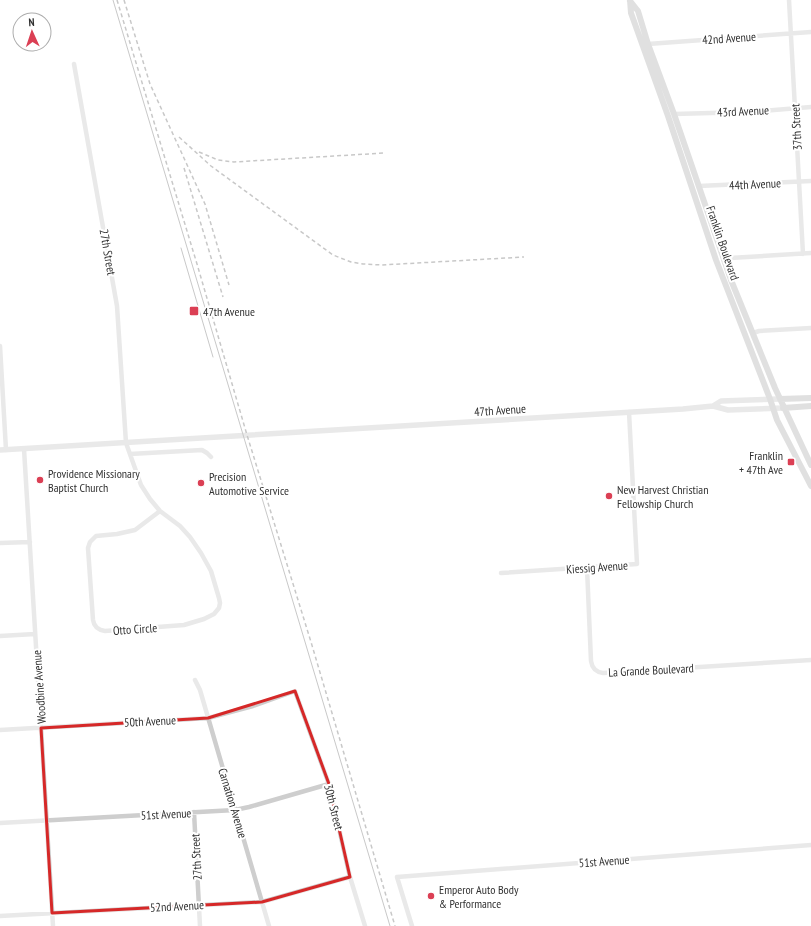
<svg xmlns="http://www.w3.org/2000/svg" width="811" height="926" viewBox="0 0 811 926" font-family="'PT Sans Narrow',sans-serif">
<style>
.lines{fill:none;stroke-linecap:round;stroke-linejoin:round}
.minor{stroke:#cecece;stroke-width:4.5}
.tertiary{stroke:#cecece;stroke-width:5.5}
.secondary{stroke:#bbb;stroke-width:6}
.tram{stroke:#868686;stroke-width:1}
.rail{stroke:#868686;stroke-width:1.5;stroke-dasharray:4 3;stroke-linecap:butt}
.marked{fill:none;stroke:#d62828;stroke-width:3;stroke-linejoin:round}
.poi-dot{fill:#db3f54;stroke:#fff;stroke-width:1.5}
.labels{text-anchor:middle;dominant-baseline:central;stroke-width:4;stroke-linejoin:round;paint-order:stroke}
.street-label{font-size:12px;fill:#313131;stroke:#fff}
.poi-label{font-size:12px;fill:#313131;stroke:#fff;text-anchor:start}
</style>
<rect width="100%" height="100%" fill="#fff"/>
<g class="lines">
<!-- minor -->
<path class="minor" d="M789,0L803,254
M648,44L811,32
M74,64L117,306L126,443L141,485L150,499L160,511L180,526L190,537L201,553L211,571L219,598L220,603L219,608L214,614L204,619L184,625L105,631C98,630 94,627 93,620L88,548L90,542L96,536L117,534L135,530L160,511
M674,114L748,112L811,107
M699,186L811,181
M724,260L730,258L811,253
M753,333L759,331L811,328
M0,346L6,450
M24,449L53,926
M130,454L202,450L207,453L211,457
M0,543L30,542
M587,568L591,661C592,668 596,672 603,673L811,660
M501,573L637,564L629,412
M0,636L35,634
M195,680L200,690L269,926
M0,730L208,718L253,706L295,691L329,784L350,877L365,926
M194,812L200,926
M0,823L235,810L249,807L329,784
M0,916L262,902L350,877
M412,926L397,877L811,845"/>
<!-- tertiary -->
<path class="tertiary" d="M713,406L721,401L780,399
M0,450L683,409L713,406L728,410L783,408"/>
<!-- secondary -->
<path class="secondary" d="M630,0L631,13L668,116L716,260L770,399L777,420L811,486
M630,1L638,11L648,44L674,114L731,280L775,388L811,465
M780,399L811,398
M783,408L811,406"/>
<!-- tram -->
<path class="tram" d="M113,0L390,926
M181,248L213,357"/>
<!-- rail -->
<path class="rail" d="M117,0L197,264L247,435L311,642L395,926
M124,0L150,84L205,204L229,285
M179,137L211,166L333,255L351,262L363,264L382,265L524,257
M199,152L218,160L234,162L385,153
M184,168L223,297"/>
</g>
<!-- marked area -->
<path d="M0 0H811V926H0ZM295,691L329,784L350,877L262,902L52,913L41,728L208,718Z" fill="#fff" fill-opacity=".55" fill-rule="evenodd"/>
<path class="marked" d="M295,691L329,784L350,877L262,902L52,913L41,728L208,718Z"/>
<!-- markers -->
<g class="poi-dot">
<rect x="189" y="306" width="10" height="10" rx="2"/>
<rect x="787" y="458" width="8" height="8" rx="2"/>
<circle cx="40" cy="480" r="4"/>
<circle cx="201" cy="483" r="4"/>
<circle cx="609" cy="496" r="4"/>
<circle cx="431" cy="896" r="4"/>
</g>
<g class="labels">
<!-- street labels -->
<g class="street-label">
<text transform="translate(729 38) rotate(-4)">42nd Avenue</text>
<text transform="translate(743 111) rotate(-3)">43rd Avenue</text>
<text transform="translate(796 127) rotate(-93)">37th Street</text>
<text transform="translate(755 184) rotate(-3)">44th Avenue</text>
<text transform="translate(723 243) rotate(71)">Franklin Boulevard</text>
<text transform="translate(108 252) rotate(80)">27th Street</text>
<text transform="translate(500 410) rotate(-4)">47th Avenue</text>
<text transform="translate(597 567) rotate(-4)">Kiessig Avenue</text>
<text transform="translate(135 629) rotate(-4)">Otto Circle</text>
<text transform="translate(651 670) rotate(-3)">La Grande Boulevard</text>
<text transform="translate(39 687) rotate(-94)">Woodbine Avenue</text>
<text transform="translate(150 721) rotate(-3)">50th Avenue</text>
<text transform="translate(233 803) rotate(73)">Carnation Avenue</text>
<text transform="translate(334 807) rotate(76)">30th Street</text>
<text transform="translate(166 814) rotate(-3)">51st Avenue</text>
<text transform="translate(196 857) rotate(-93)">27th Street</text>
<text transform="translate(604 861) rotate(-4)">51st Avenue</text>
<text transform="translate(177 906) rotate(-3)">52nd Avenue</text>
</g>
<!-- poi labels -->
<g class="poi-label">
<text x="203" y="311">47th Avenue</text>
<text x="783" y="455" text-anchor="end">Franklin<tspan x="783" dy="14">+ 47th Ave</tspan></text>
<text x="48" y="473">Providence Missionary<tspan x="48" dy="14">Baptist Church</tspan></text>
<text x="209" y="476">Precision<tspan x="209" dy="14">Automotive Service</tspan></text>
<text x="617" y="489">New Harvest Christian<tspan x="617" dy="14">Fellowship Church</tspan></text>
<text x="439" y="889">Emperor Auto Body<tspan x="439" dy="14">&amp; Performance</tspan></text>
</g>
</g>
<!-- north arrow -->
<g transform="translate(32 32) rotate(357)"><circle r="19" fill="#ffffff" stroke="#adadad"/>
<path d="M0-3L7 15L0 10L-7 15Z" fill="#db3f54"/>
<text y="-6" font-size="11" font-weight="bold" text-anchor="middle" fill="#313131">N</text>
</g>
</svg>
